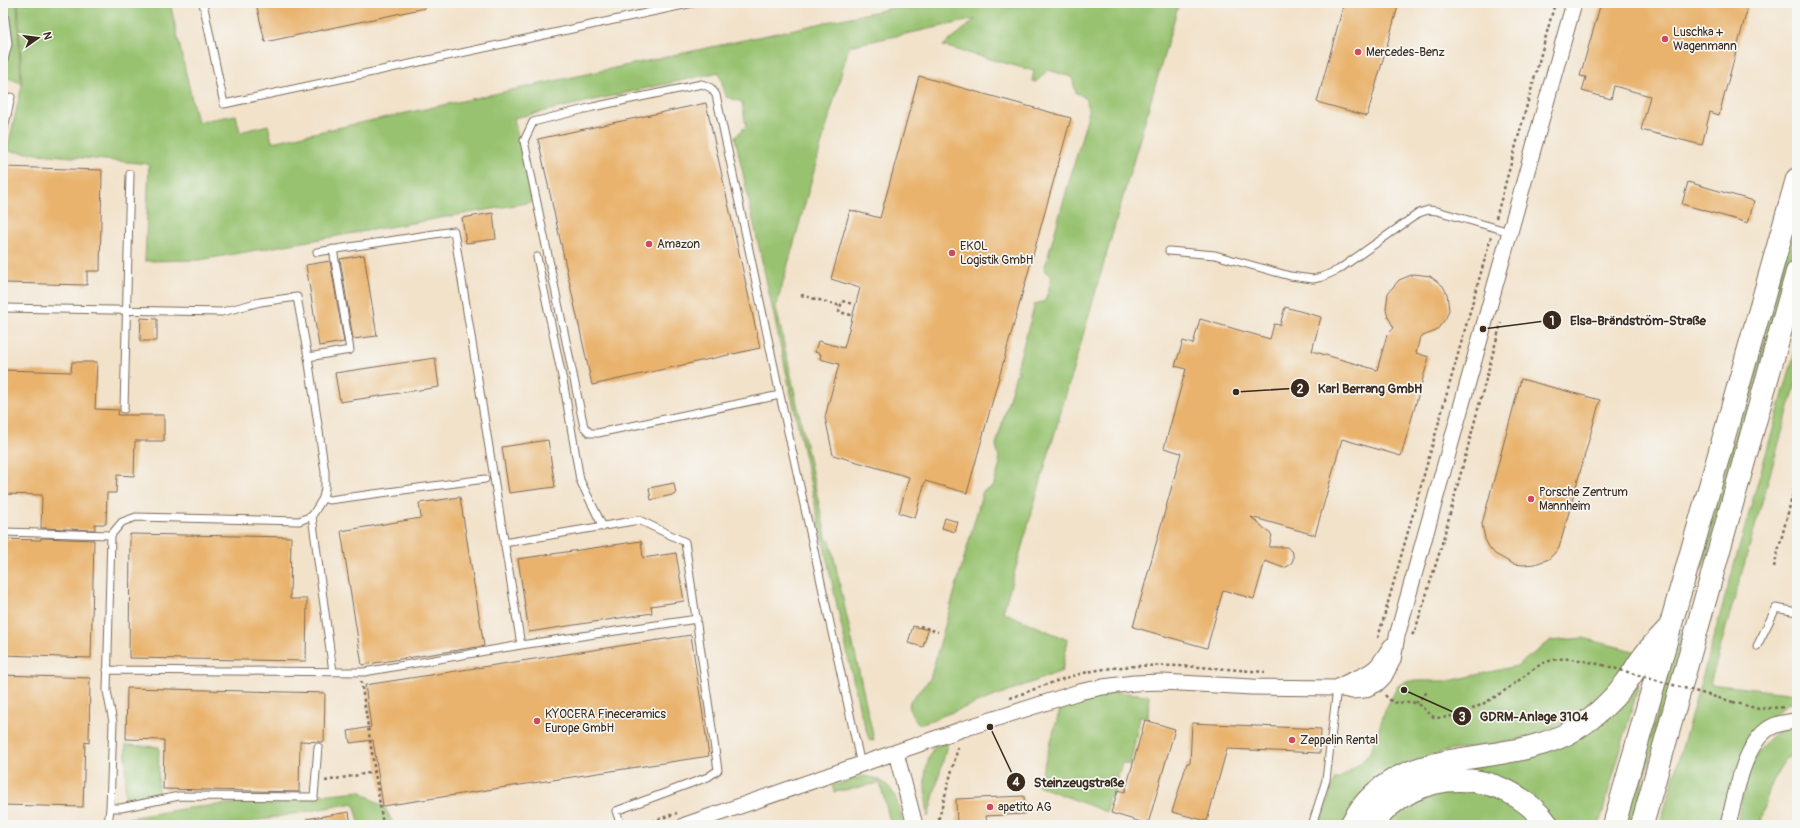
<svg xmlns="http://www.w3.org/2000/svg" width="1800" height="828" viewBox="0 0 1800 828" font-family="Pangolin,sans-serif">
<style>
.green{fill:#98c26f;stroke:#6a7646}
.building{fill:#e9b36d}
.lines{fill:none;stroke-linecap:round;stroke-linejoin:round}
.lane-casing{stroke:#7b6a5a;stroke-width:9}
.street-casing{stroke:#7b6a5a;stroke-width:17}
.highway-casing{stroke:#7b6a5a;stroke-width:24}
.path{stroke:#7b6a5a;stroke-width:2.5;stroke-dasharray:3 3;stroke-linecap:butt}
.lane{stroke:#fff;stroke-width:7}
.street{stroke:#fff;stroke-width:15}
.highway{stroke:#fff;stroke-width:22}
.path-bridge{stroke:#7b6a5a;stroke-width:2.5;stroke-dasharray:3 3;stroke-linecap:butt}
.poi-dot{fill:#d1495b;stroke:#f6f6f2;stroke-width:1.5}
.labels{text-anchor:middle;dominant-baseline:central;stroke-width:3.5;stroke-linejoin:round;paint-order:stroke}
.poi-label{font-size:12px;fill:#3b2a1e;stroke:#f6f6f2;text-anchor:start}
.leader{fill:none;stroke:#3b2a1e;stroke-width:1.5}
.callout-dot{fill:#3b2a1e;stroke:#f6f6f2;stroke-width:1.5}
.mark-label{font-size:12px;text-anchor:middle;font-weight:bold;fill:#fff}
.callout-label{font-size:13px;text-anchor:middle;font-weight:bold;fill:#3b2a1e;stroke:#f6f6f2;stroke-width:3.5;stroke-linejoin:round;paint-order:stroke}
</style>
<rect width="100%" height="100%" fill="#f6f6f2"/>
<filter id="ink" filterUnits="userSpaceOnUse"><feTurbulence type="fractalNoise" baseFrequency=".025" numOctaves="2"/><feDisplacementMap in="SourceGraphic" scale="8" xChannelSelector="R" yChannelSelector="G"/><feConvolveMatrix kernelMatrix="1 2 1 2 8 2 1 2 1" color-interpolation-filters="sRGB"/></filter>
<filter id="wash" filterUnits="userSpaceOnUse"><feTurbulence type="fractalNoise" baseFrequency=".012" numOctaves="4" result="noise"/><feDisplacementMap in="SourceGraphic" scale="16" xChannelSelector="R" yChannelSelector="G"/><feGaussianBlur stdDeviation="0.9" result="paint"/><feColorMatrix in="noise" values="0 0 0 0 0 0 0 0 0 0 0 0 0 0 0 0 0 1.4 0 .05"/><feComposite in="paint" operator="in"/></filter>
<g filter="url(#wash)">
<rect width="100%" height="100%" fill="#f2e2ca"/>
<!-- green -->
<path class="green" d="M3,3H17L21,83L3,76Z
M18,3H170L197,122L236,115L240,132L268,125L272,142L906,5L905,3H1179L1003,612L1068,640L1062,671L918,725L909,709L910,701L930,679L983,491L993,487L1000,464L996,445L1016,374H1019V372L1016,371L1035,304L1045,301L1052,278L1044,270L1088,115C1088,104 1088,97 1076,93L1072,77L1048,70L1036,82L1032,81L1034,71L943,46L976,19L849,46L776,307L827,541L830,540L874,740L870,741L860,711L735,137L746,126L742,102L726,97L719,72L514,118L532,202L200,260L145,261L149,164L7,151L22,85Z
M1797,213V236L1706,560L1701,570L1702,555L1718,494Z
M1797,345V380L1710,684L1797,694V702H1790L1760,728L1724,825H1660Z
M1683,629H1685L1632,825H1625L1671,664Z
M1583,638L1637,652L1615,683L1586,708L1566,722L1544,732L1512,741L1441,752L1405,764L1341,825H1319L1335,779H1339L1360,763L1369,754L1376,738L1385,710L1398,686L1406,681H1449L1517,666L1550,641Z
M1639,684L1599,825H1555L1478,775L1401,785L1504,760Z
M1115,692L1149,695L1148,716L1140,717L1130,765L1122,763L1115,786V794L1108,798L1107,812L1038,786L1061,706L1077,700Z
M1797,726V753L1785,759L1770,787L1760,825H1736C1743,796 1750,747 1779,731C1784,728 1791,728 1797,726Z
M948,742L928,817C925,791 921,771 934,747Z
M126,745L159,747L158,796C148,799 133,807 125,798Z
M863,776C893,778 898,800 903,825H891L880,783L835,792L832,786Z
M1437,789L1497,793L1540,825H1380L1389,816Z
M360,791L385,808L392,821L389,825H360L354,803L254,821L246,825H129V818L188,808Z"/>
<g id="blocks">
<!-- building -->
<path class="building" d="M256,3H424L425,8L265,42Z
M1344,3H1399L1367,116L1317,102Z
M1601,3H1749L1719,115L1710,112L1702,145L1641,130L1650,96L1614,86L1611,99L1582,91L1586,77L1580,76Z
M919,76L1071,118L967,493L925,481L915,518L899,513L909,477L833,455L825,417L839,364L820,359L821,354L815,352L818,341L844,348L860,288L831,279L850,210L880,218Z
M706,103L760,348L592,385L538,139Z
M3,167L102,170L100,271H87V285L3,283Z
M1688,182L1754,201L1748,223L1682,204Z
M493,213L496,239L466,243L462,218Z
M364,255L377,336L353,339L340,259Z
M330,261L344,342L319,346L306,265Z
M1414,274L1430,276L1443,286L1447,294L1449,310L1446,318L1436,331L1420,337L1416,353L1429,357L1401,456L1342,439L1315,535L1251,517L1272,535L1269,547H1287L1293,553V560L1290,565L1284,568L1265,561L1254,599L1223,590L1207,648L1133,627L1181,453L1164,448L1186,369L1175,366L1183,341L1193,344L1200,319L1270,339L1274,324L1280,325L1285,307L1321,317L1312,351L1377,370L1387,335L1394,328L1388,317L1386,309L1388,293L1399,280Z
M141,318L157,319V341H140Z
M435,358L439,387L340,402L335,373Z
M72,362H97L95,409L119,410L118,415H164V441H135L134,476L117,475L116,493H107L106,524H95V530L41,528L42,495L3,494V370L71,372Z
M1521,379L1600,400L1559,548L1549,559L1535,564L1523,565L1513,564L1495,554L1489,547L1485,539L1482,524Z
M548,440L555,487L509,493L502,447Z
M674,483L676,494L651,500L649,488Z
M460,497L484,646L362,665L341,531L421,518L419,503Z
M945,518L958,522L955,532L942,528Z
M130,534L291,537L290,599H307L306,661L129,658Z
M41,538L94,540L91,658L3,655V539L41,540Z
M641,541L643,558L676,553L684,601L651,606L652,613L529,632L518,559Z
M913,626L928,630L923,647L908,643Z
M691,635L709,756L383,806L373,740L350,743L348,731L371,727L365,685Z
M3,675L90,678L89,743L85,742L83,807L3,805Z
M127,688L325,693L324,742L300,741L299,792L163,789L164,740L126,739Z
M1145,720L1175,729L1148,824L1111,813L1118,790L1125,792Z
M1192,723L1321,729L1320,753L1227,749L1207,821L1172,812L1187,763H1190Z
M1024,796L1025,814L986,816L987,825H957L956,799Z
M349,812L351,825H306V819Z"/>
</g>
</g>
<g filter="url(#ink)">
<use href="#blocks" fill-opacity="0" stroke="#7b6a5a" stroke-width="1"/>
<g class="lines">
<defs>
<path id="lane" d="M203,3L224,104L693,3
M3,4L8,44L3,64
M3,133L11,97
M1169,251L1215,255L1290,276L1313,279L1322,277L1338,270L1419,213L1428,210L1437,211L1510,232
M317,252L454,231L521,645
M537,257L564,386L580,480L603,527
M3,308L222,312L260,302L297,297L308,357
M780,395L716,95L711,88L702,84L593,107L533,122L524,141L584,427L590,433H598L780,395L861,765
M124,409L130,174
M323,498L325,488V472L308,357L350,350L333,249
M312,516L333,672
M3,532L111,535
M504,543L639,520L685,542L718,770L708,777L616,811L621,825
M1757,646L1776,608L1797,612
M107,670L364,672L521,645L697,619
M110,808H121L179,796L314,797L318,747
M108,825L110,808L113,722L107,691L111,535L122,522L136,517L299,521L312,516L323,498L329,500L485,479
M1312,825L1326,780L1337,688"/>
<path id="street" d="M1337,688C1349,679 1366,677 1376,667C1382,661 1386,653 1391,646
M896,753L915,825
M685,825L963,729L1079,692L1103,687L1134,683L1162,682L1252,687L1337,688L1352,691L1364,690L1377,684L1384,677L1393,660L1397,636L1574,3
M1728,825C1735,798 1743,746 1768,729C1777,723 1787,722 1797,721"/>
<path id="highway" d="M1351,825C1395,738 1503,772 1574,730C1594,718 1611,702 1625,684C1632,675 1637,665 1644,656C1651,646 1660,638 1668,629
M1372,825C1416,764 1504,766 1548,825
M1614,825L1797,179
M1642,825L1797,272"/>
</defs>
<!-- lane casing -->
<use href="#lane" class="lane-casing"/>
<!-- street casing -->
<use href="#street" class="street-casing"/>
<!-- highway casing -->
<use href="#highway" class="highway-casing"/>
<!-- path -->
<path class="path" d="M1496,218L1555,3
M801,295L841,306
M851,315L839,312L842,301L853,304
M1774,567L1797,478
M920,626L938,632
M1412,635L1415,631L1440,551L1501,323
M1378,638L1491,237
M361,681L383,825
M1385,695C1396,709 1402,699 1415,703C1422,705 1427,714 1434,717C1441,719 1449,717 1455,715C1477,709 1496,697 1514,684C1525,676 1536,665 1549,661C1566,655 1587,662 1603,665
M1010,698C1039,688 1068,675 1098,670C1153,661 1209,668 1265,672
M1733,702L1759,709L1785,707
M1416,703L1427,692
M325,781L375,772
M641,825L677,813
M937,825L959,744"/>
<!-- lane -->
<use href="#lane" class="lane"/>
<!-- street -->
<use href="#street" class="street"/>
<!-- highway -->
<use href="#highway" class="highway"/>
<!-- path-bridge -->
<path class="path-bridge" d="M1603,665L1733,702"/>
</g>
</g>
<!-- markers -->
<g class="poi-dot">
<circle cx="1665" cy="39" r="4"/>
<circle cx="1358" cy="52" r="4"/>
<circle cx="649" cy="244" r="4"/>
<circle cx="952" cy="253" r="4"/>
<circle cx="1531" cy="499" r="4"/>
<circle cx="537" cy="721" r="4"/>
<circle cx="1292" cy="740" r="4"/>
<circle cx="990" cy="807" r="4"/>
</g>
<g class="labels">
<!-- poi labels -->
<g class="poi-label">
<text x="1673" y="32">Luschka +<tspan x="1673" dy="14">Wagenmann</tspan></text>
<text x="1366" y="52">Mercedes-Benz</text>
<text x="657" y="244">Amazon</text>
<text x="960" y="246">EKOL<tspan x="960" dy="14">Logistik GmbH</tspan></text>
<text x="1539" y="492">Porsche Zentrum<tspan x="1539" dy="14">Mannheim</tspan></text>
<text x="545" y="714">KYOCERA Fineceramics<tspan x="545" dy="14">Europe GmbH</tspan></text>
<text x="1300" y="740">Zeppelin Rental</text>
<text x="998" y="807">apetito AG</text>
</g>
</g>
<!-- callouts -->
<path class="leader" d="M1483 329L1552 320M1236 392L1300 388M1404 690L1462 716M990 727L1016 782"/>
<g class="callout-dot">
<circle cx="1483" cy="329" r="4"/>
<circle cx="1236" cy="392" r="4"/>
<circle cx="1404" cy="690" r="4"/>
<circle cx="990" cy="727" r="4"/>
<circle cx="1552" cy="320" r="10"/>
<circle cx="1300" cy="388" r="10"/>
<circle cx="1462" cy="716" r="10"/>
<circle cx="1016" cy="782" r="10"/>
</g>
<g class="mark-label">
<text x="1552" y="325">1</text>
<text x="1300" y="393">2</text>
<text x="1462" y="721">3</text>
<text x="1016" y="786">4</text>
</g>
<g class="callout-label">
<text x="1638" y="325">Elsa-Brändström-Straße</text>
<text x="1370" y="393">Karl Berrang GmbH</text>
<text x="1534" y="721">GDRM-Anlage 3104</text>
<text x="1079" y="787">Steinzeugstraße</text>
</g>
<!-- margin -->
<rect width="1800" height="828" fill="none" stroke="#f6f6f2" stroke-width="16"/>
<!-- north arrow -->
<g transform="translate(38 38) rotate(76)" stroke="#f6f6f2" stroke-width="3" paint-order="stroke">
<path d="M0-3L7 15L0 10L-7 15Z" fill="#3b2a1e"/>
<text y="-6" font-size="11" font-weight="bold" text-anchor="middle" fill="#3b2a1e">N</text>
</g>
</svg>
